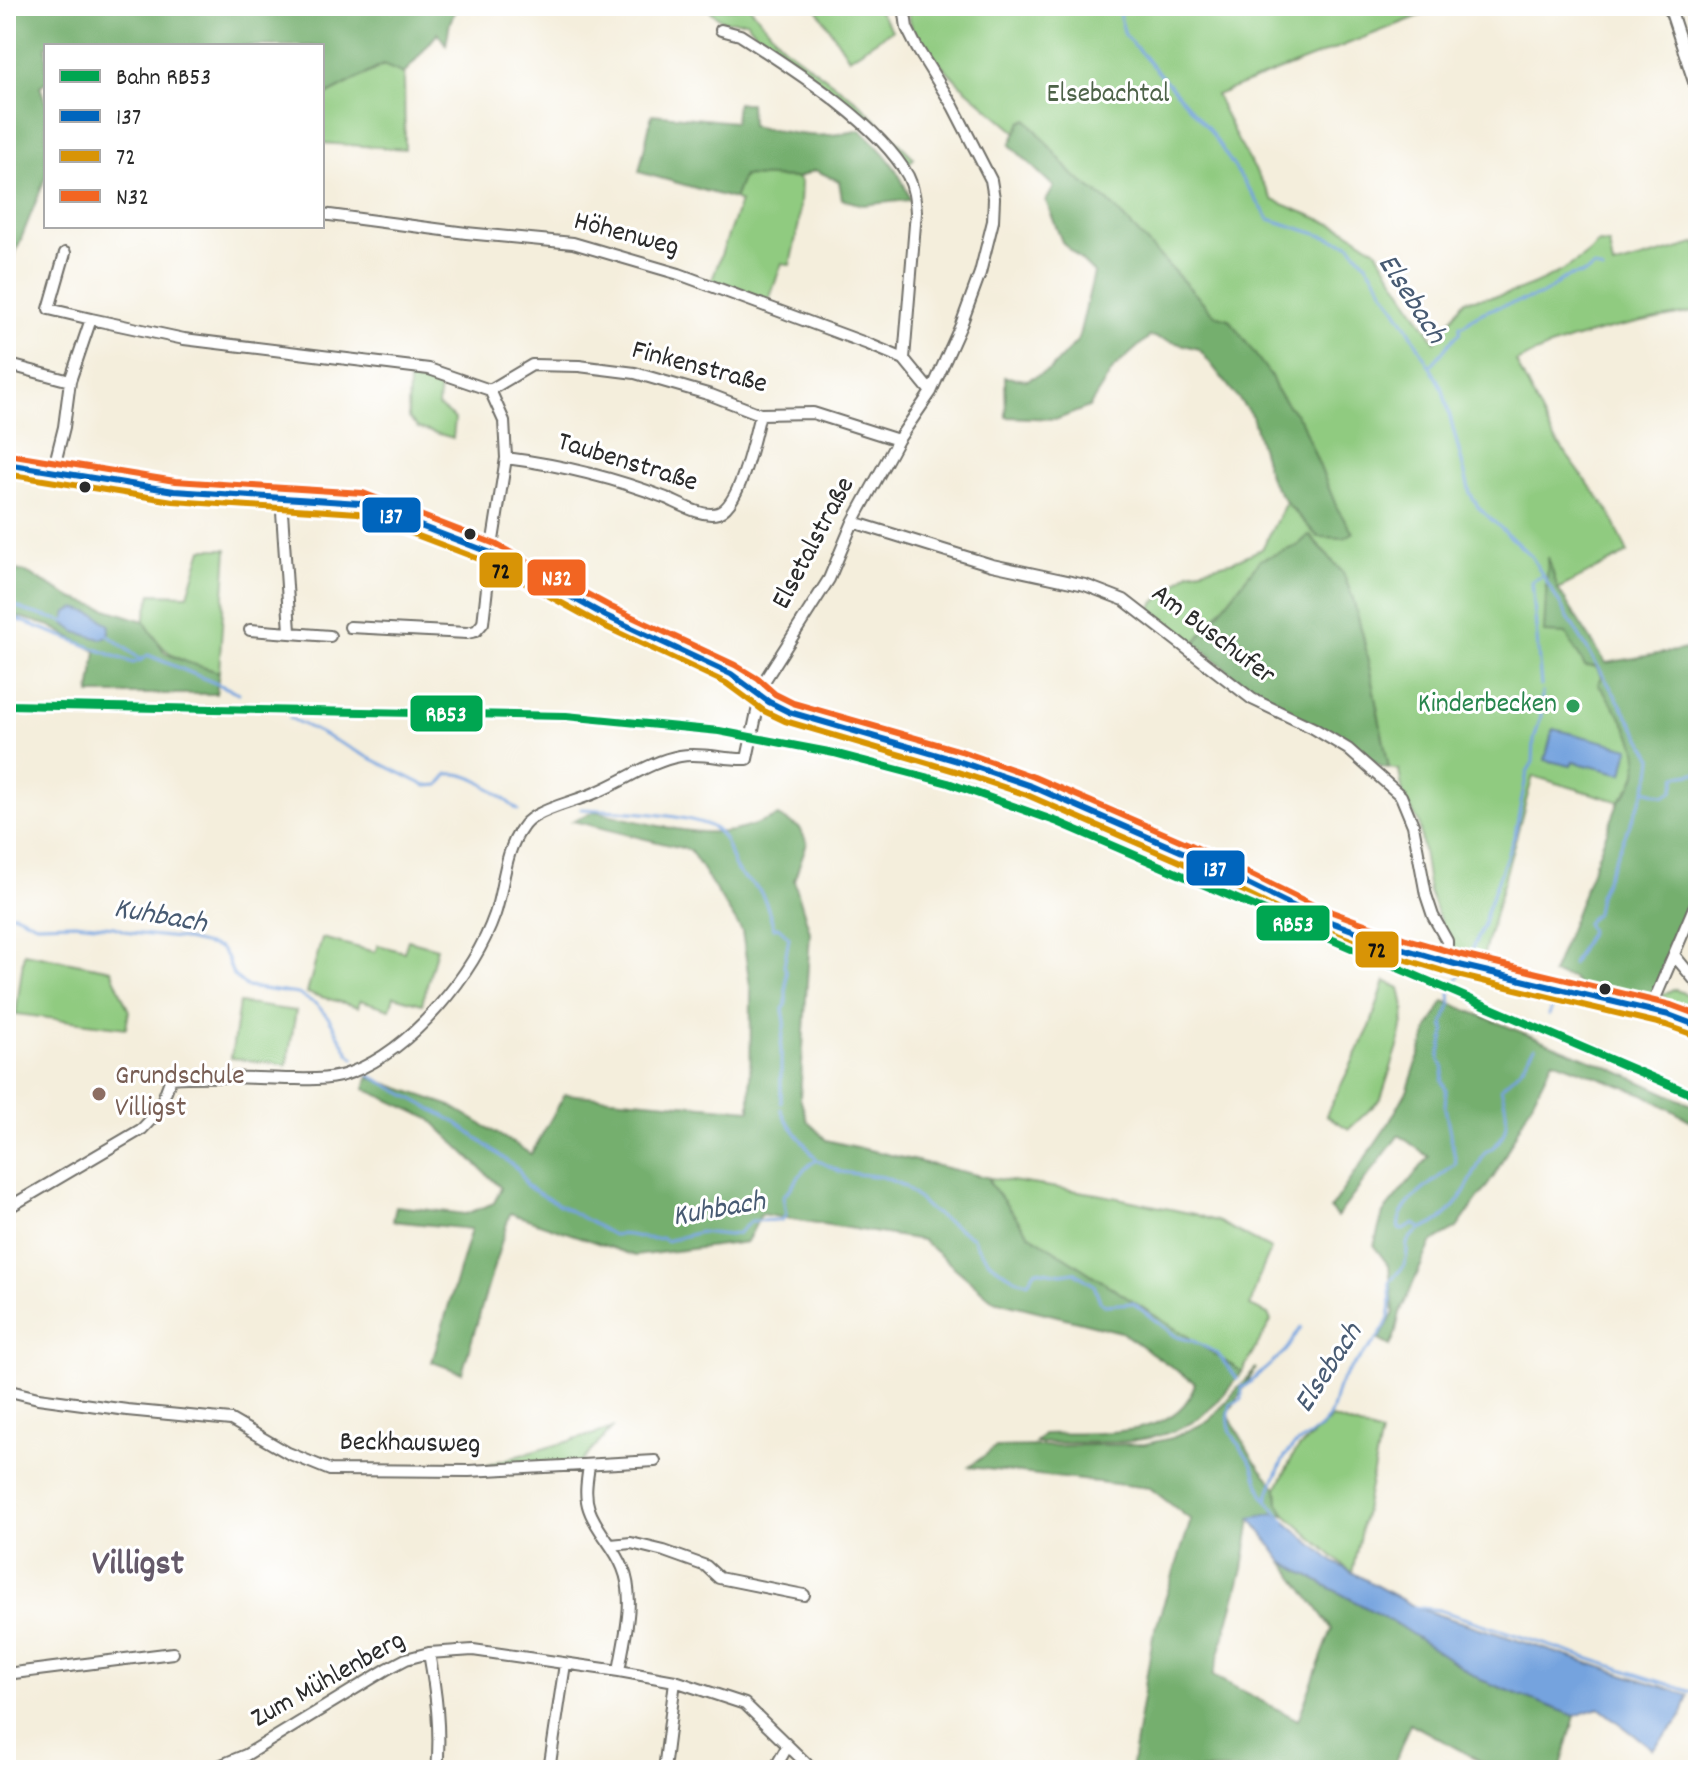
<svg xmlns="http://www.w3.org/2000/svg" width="1704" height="1776" viewBox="0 0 1704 1776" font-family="Dekko,sans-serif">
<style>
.green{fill:#90cb80;stroke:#5e7b56;stroke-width:2}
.forest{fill:#74af6e;stroke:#506d4c;stroke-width:2}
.water{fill:#74a3de;stroke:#506784;stroke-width:2}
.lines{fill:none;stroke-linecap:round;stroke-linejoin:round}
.stream{stroke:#74a3de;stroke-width:3}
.minor-casing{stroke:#716f69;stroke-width:14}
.minor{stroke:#fff;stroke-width:10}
.bus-1-casing{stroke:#fff;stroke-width:12}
.bus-2-casing{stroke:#fff;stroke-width:12}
.bus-3-casing{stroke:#fff;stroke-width:12}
.bus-1{stroke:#0065bd;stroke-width:6}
.bus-2{stroke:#d89406;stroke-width:6}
.bus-3{stroke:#f26522;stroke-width:6}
.rail-1-casing{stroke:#fff;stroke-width:14}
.rail-1{stroke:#00a651;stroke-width:8}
.bus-dot{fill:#2b2b2b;stroke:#fff;stroke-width:3}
.leisure-dot{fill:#2e9e5b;stroke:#fff;stroke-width:3}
.education-dot{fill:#8d6e63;stroke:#fff;stroke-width:3}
.labels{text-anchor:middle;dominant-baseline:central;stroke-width:6;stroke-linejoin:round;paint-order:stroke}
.park-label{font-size:28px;fill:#4e6349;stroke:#fff}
.street-label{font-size:28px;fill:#2b2b2b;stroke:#fff}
.leisure-label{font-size:28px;fill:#27864d;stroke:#fff;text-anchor:end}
.education-label{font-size:28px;fill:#785e54;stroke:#fff;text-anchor:start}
.water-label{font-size:30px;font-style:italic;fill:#485b73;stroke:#fff}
.district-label{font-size:36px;font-weight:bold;fill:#655a6a;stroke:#fff}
.line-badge{stroke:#fff;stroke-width:3}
.badge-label{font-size:22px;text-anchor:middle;font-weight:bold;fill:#fff}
.pale-badge-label{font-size:22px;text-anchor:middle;font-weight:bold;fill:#111}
</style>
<rect width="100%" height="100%" fill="#fff"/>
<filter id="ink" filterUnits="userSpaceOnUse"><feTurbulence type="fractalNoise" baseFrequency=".0125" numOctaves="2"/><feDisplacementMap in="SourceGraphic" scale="16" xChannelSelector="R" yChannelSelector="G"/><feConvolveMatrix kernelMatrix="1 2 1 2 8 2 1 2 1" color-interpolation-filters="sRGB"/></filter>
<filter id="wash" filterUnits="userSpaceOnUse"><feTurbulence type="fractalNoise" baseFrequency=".006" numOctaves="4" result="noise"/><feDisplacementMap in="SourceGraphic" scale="32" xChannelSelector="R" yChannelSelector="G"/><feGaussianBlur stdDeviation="1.8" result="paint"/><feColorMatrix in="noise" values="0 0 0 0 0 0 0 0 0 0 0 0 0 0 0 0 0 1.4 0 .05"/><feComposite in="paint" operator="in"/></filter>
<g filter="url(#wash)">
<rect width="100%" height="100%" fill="#f4eedc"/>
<!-- green -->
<path class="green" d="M704,6L733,9L749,6L783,46L858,102L914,158L909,164L852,107L768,47L746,21H723Z
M815,6H875L892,30L849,58Z
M906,6H1445L1216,95L1238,141L1273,200L1346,230L1376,250L1435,342L1465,300C1480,298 1496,297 1510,293C1535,286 1582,263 1598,243L1609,244L1613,267L1698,243V311C1634,324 1575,332 1516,362L1552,435L1610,513L1628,553L1558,589L1546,587L1603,663L1660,759L1627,804L1533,776L1482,960L1453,953L1429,892L1419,823L1403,795L1399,770L1389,768L1363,636L1353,599L1343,573L1310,535L1297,546L1260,560L1195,643L1190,645L1150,613L1154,603L1189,572L1234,561L1262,549L1286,502L1318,537L1257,372L1024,139L960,84L914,36Z
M384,65L404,74L405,149L322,143V97Z
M743,176L797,178L801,182L799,223L790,265L782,263L768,303L711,283L740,202L734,199Z
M409,377L440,386L438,406L455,419L453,438L418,428L408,418Z
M202,549H227L219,672C178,660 166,659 144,621L151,594L188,595Z
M322,938L375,952L378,945L404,952L408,940L437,948L422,1004L394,996L390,1009L360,1000L358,1007L307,993Z
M24,953L111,970L129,1011L126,1028L16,1014Z
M1385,981L1400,988L1405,1011L1399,1043L1381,1099L1349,1129L1326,1115L1370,1027Z
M1673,989L1692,996L1698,991V1022L1675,1010L1662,995Z
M239,1003L296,1011L287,1065L231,1058Z
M990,1178L1098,1194L1194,1214L1219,1222L1271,1249L1259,1277L1250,1306L1268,1314L1271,1321L1242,1372L1028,1234L989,1182Z
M1332,1418L1381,1434L1352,1573L1287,1516L1278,1503L1277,1488L1295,1452Z
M612,1429L580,1463L484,1467L500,1461Z"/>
<!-- forest -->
<path class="forest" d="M6,6H458L450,22L446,45L438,33L404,74L383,65L322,97V46H46V82L40,86L46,104V176L6,277Z
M737,103H750L751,126C791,133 819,141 860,130C883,150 901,171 910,200L862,205L842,199L839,181L815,170L797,178L743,176L734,199L639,172L652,114L735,122Z
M1027,119L1072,174L1109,202L1215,315L1229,319L1271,376L1278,393L1301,421L1337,508L1353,533L1344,538L1318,537L1286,502L1270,479L1252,416L1199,349L1150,336L1114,368L1089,407L1058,419L1006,417L1005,377L1027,380L1050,370L1078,340L1094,273L1062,242L1046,201L1054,187L1010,145L1021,122Z
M1309,535L1343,573L1353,599L1363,636L1389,768L1382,767L1341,738L1257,695L1195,643L1260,560L1297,546Z
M1548,557L1558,589L1606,663L1698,647V893L1653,999L1581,989L1572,978L1552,974L1619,801C1660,761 1623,720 1598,684L1602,677L1596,667L1585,666L1566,634L1544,633Z
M6,568L25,572L72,598L144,621L165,653L186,662L219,672L216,694H90L96,651L50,626L6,613Z
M595,811C633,820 699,839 737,830C751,827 765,821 778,816L800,828L807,843L794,880L810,932L800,1098L807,1120L826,1140L990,1178L989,1182L1029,1234L1242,1372C1227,1390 1211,1413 1189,1424C1144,1449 1085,1441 1035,1443L1043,1434C1091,1432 1181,1441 1195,1383L1121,1332L993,1300L922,1240L761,1214L747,1242L635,1256L510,1213L462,1373L432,1362L471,1229L393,1221L396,1206L466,1214L494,1203L501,1188L430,1119L365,1089L368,1077L451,1106L531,1154L565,1094L750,1110L751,993L742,931L690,850L573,821Z
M1444,1001L1606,1066L1698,1108V1125L1643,1094L1553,1060L1495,1175L1457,1228L1431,1243L1400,1313L1395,1335L1390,1346L1379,1340L1394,1313L1389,1266L1374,1246L1383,1213L1429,1157L1399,1135L1337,1217L1330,1209L1389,1123L1408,1089L1428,1029Z
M1256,1368L1228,1414L1255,1462L1277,1488L1278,1503L1287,1516L1275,1513L1251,1519L1243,1569L1213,1676L1298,1720L1332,1629L1283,1562L1398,1625L1481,1680L1575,1716L1560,1770H1497L1410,1723L1392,1770H1131L1153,1636L1191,1520L1150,1488L969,1467L996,1447L1145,1444L1172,1438L1209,1421Z"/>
<!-- water -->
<path class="water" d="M76,608L97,615L110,626L108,636L101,639L76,632L64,623L67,612Z
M1553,729L1629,748L1623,774L1573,762L1571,766L1545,760Z
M1275,1513L1335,1563L1417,1608L1688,1695L1681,1718L1653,1749L1599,1708L1575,1716L1481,1680L1398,1625L1283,1562L1251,1518Z"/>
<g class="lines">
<!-- stream -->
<path class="stream" d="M1117,6L1125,35L1208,128L1269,219L1349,244L1366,263L1408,328L1443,390L1470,493L1479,508L1531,556L1653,758L1651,774L1645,790L1599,895L1596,913L1586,923L1590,931L1572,964
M1430,366C1441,356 1449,341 1460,333V326H1464C1481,306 1518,304 1541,295C1550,292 1557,281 1565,278C1579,272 1581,278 1594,267L1603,271
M6,601L26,611L66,622
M6,615L133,663L141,660
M108,635L141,660L148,655L239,693
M1541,686L1532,581L1543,576
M290,718L426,786L439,785L448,774C475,771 498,795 518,810
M1645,790L1665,796L1673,791L1677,776L1698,773
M581,809C609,810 695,814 715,829C731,841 728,859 738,872C743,879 751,882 757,888C766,897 770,916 774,928L778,927L789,937L784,966L786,970V1005L783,1009L785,1021L781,1045V1103
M6,914H15L36,924L75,923L114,927L131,933L178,938L220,948L227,958L233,975L247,987L298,994L316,1004L329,1018L349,1053L354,1058
M1472,949L1484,924L1487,910L1515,834L1527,772L1533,762L1534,740L1541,716L1542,692
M1549,1015L1554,1003
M369,1075L457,1123L519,1170L526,1185L533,1190L613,1235C629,1231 645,1242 661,1238L666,1241L700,1232L729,1235L738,1233L751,1221L782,1220L786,1215L783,1196C797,1185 799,1169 817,1160L841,1172L883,1177L904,1186L931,1211L973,1238C980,1257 1008,1280 1028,1282L1036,1270L1062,1274L1074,1272L1094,1285L1100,1301L1105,1305L1133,1303L1177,1337L1193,1341L1217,1353L1237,1379
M781,1109L786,1120L817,1160
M1423,1229C1457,1217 1470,1181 1485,1152C1511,1140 1509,1112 1501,1088L1522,1067L1535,1047
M1242,1386V1399L1231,1404C1221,1436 1245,1446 1254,1469C1257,1479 1260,1490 1266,1499
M1244,1387C1258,1376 1270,1365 1283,1353C1290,1347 1295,1335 1301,1327
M1285,1522L1267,1500C1271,1487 1283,1453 1295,1445C1306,1438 1315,1434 1325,1423C1335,1411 1333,1396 1340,1383C1353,1359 1385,1341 1390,1312C1392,1303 1389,1291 1390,1281C1394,1275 1402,1270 1404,1265C1413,1246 1396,1245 1422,1229L1414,1224L1403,1230L1399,1229C1393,1204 1442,1178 1456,1163L1445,1108L1446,1090L1442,1081L1444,1069L1439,1058L1445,1032L1443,1023L1451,1005L1450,994L1460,975
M1413,1607L1439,1610L1698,1694"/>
</g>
</g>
<g filter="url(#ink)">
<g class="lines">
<defs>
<path id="minor" d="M1669,6L1698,94
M721,30L740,35C791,68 879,123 908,176C914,188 915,199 916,212L904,359
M322,214L466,233L573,243L679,274L868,344L904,359L931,392
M65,253L49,309L91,319
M6,364L70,381
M490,390L532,365L579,366L635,373L711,395L760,414L813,413L898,440
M506,458C561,465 615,478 666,498C680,504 703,518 718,513C741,505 754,436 760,414
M6,464L174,491L360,503L491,553L527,571L606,616L731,674L752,687L769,702L789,712L958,761L1031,786L1187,854L1309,914L1403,949L1455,964L1669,1015L1698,1026
M53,471L64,427L70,381L91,319L184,339L429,369L490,390L504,421L506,458L491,553L483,623L476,631L467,633L350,627
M281,497L290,631
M853,522L992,565L1085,585L1124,600L1252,699L1313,728L1348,749L1401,796L1413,825L1426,895L1433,916L1447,941V962
M250,630L330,636
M1674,955L1698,984
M1650,1010L1698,898
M6,1209L142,1129L158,1112L171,1078C209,1075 248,1078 286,1079C308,1079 331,1081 352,1072C412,1049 474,974 495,914C504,887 504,852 522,828C525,823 530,819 535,816C554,805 577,801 597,792C624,781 651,761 680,756C702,752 725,760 747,759L763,683L829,579L853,522L898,440L931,392L961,325L980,273L993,221L994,198L991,180L953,106L917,48L907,28L904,6
M6,1390L38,1398L127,1410L231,1420L288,1453L330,1470L469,1471L655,1461
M611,1545L631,1543L664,1551L706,1566L719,1578L804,1595
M429,1653C436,1692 441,1730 437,1770
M619,1671L675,1681L745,1704L813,1770
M6,1674L173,1653
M209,1770L246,1755L387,1669L406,1659L429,1653L473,1650L619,1671C624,1639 636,1599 623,1568C615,1547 596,1530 589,1509C584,1495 587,1480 589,1466
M549,1770L565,1664
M664,1770L675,1681
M774,1770L787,1747"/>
</defs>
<!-- minor casing -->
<use href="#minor" class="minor-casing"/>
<!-- minor -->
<use href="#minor" class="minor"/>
<defs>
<path id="bus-1" d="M6,464L174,491L360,503L491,553L606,616L731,674L769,702L789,712L958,761L1031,786L1187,854L1309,914L1403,949L1455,964L1669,1015L1698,1026"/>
<path id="bus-2" d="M6,474L173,501L358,513L487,562L602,625L726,683L764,711L785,721L955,771L1027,795L1183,863L1305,923L1400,958L1453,974L1666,1025L1694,1035"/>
<path id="bus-3" d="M8,454L175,481L363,493L495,544L611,607L735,665L758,679L775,694L793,703L961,751L1034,777L1191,845L1313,905L1406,939L1458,954L1671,1005L1698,1015"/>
</defs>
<!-- bus-1 casing -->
<use href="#bus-1" class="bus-1-casing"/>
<!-- bus-2 casing -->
<use href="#bus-2" class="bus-2-casing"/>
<!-- bus-3 casing -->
<use href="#bus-3" class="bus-3-casing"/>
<!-- bus-1 -->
<use href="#bus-1" class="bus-1"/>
<!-- bus-2 -->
<use href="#bus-2" class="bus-2"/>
<!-- bus-3 -->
<use href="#bus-3" class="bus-3"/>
<defs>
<path id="rail-1" d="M6,705L566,716L719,731L834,753L948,783L1058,822L1698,1097"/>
</defs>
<!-- rail-1 casing -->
<use href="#rail-1" class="rail-1-casing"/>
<!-- rail-1 -->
<use href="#rail-1" class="rail-1"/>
</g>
</g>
<!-- markers -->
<g class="bus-dot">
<circle cx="85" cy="487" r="7"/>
<circle cx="470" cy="534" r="7"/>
<circle cx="1605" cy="989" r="7"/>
</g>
<circle class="leisure-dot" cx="1573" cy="706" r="8"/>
<circle class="education-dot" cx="99" cy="1094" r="8"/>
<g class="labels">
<!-- park labels -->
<g class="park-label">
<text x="1108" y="96">Elsebachtal</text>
</g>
<!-- street labels -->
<g class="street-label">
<text transform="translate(626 236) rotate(15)">Höhenweg</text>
<text transform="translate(699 369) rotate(15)">Finkenstraße</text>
<text transform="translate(627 464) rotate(17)">Taubenstraße</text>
<text transform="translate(815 544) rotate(-62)">Elsetalstraße</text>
<text transform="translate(1212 636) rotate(37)">Am Buschufer</text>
<text transform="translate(410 1445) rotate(1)">Beckhausweg</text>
<text transform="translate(329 1681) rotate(-29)">Zum Mühlenberg</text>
</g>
<!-- leisure labels -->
<g class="leisure-label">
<text x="1557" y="706">Kinderbecken</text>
</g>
<!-- education labels -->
<g class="education-label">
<text x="115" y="1078">Grundschule<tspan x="115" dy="32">Villigst</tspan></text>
</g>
<!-- water labels -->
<g class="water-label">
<text transform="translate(1410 300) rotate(57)">Elsebach</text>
<text transform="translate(160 918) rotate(10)">Kuhbach</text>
<text transform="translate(719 1211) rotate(-10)">Kuhbach</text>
<text transform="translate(1330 1369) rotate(-57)">Elsebach</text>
</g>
<!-- district labels -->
<g class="district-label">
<text x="138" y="1566">Villigst</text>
</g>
</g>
<g class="line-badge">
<rect x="361" y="496" width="61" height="38" rx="8" fill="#0065bd"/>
<rect x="478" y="551" width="46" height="38" rx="8" fill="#d89406"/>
<rect x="526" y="558" width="61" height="39" rx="8" fill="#f26522"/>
<rect x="409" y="694" width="75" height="39" rx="8" fill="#00a651"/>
<rect x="1185" y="849" width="61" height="38" rx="8" fill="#0065bd"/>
<rect x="1255" y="904" width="76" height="38" rx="8" fill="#00a651"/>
<rect x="1354" y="930" width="46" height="39" rx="8" fill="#d89406"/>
</g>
<g class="badge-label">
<text x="391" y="523">137</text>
<text x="557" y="585">N32</text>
<text x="446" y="721">RB53</text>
<text x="1215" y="876">137</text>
<text x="1293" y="931">RB53</text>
</g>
<g class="pale-badge-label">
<text x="501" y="578">72</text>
<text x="1377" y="957">72</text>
</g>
<!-- margin -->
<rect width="1704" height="1776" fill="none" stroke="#fff" stroke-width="32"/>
<!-- legend -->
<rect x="44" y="44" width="280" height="184" fill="#ffffff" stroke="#aaaaaa" stroke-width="2"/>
<rect x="60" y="70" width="40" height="12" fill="#00a651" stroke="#aaaaaa" stroke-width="2"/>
<text x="116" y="84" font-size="24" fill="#2b2b2b">Bahn RB53</text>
<rect x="60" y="110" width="40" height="12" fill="#0065bd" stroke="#aaaaaa" stroke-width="2"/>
<text x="116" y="124" font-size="24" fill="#2b2b2b">137</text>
<rect x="60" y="150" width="40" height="12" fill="#d89406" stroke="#aaaaaa" stroke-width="2"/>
<text x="116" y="164" font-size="24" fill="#2b2b2b">72</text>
<rect x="60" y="190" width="40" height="12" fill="#f26522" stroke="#aaaaaa" stroke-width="2"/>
<text x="116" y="204" font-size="24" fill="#2b2b2b">N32</text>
</svg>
